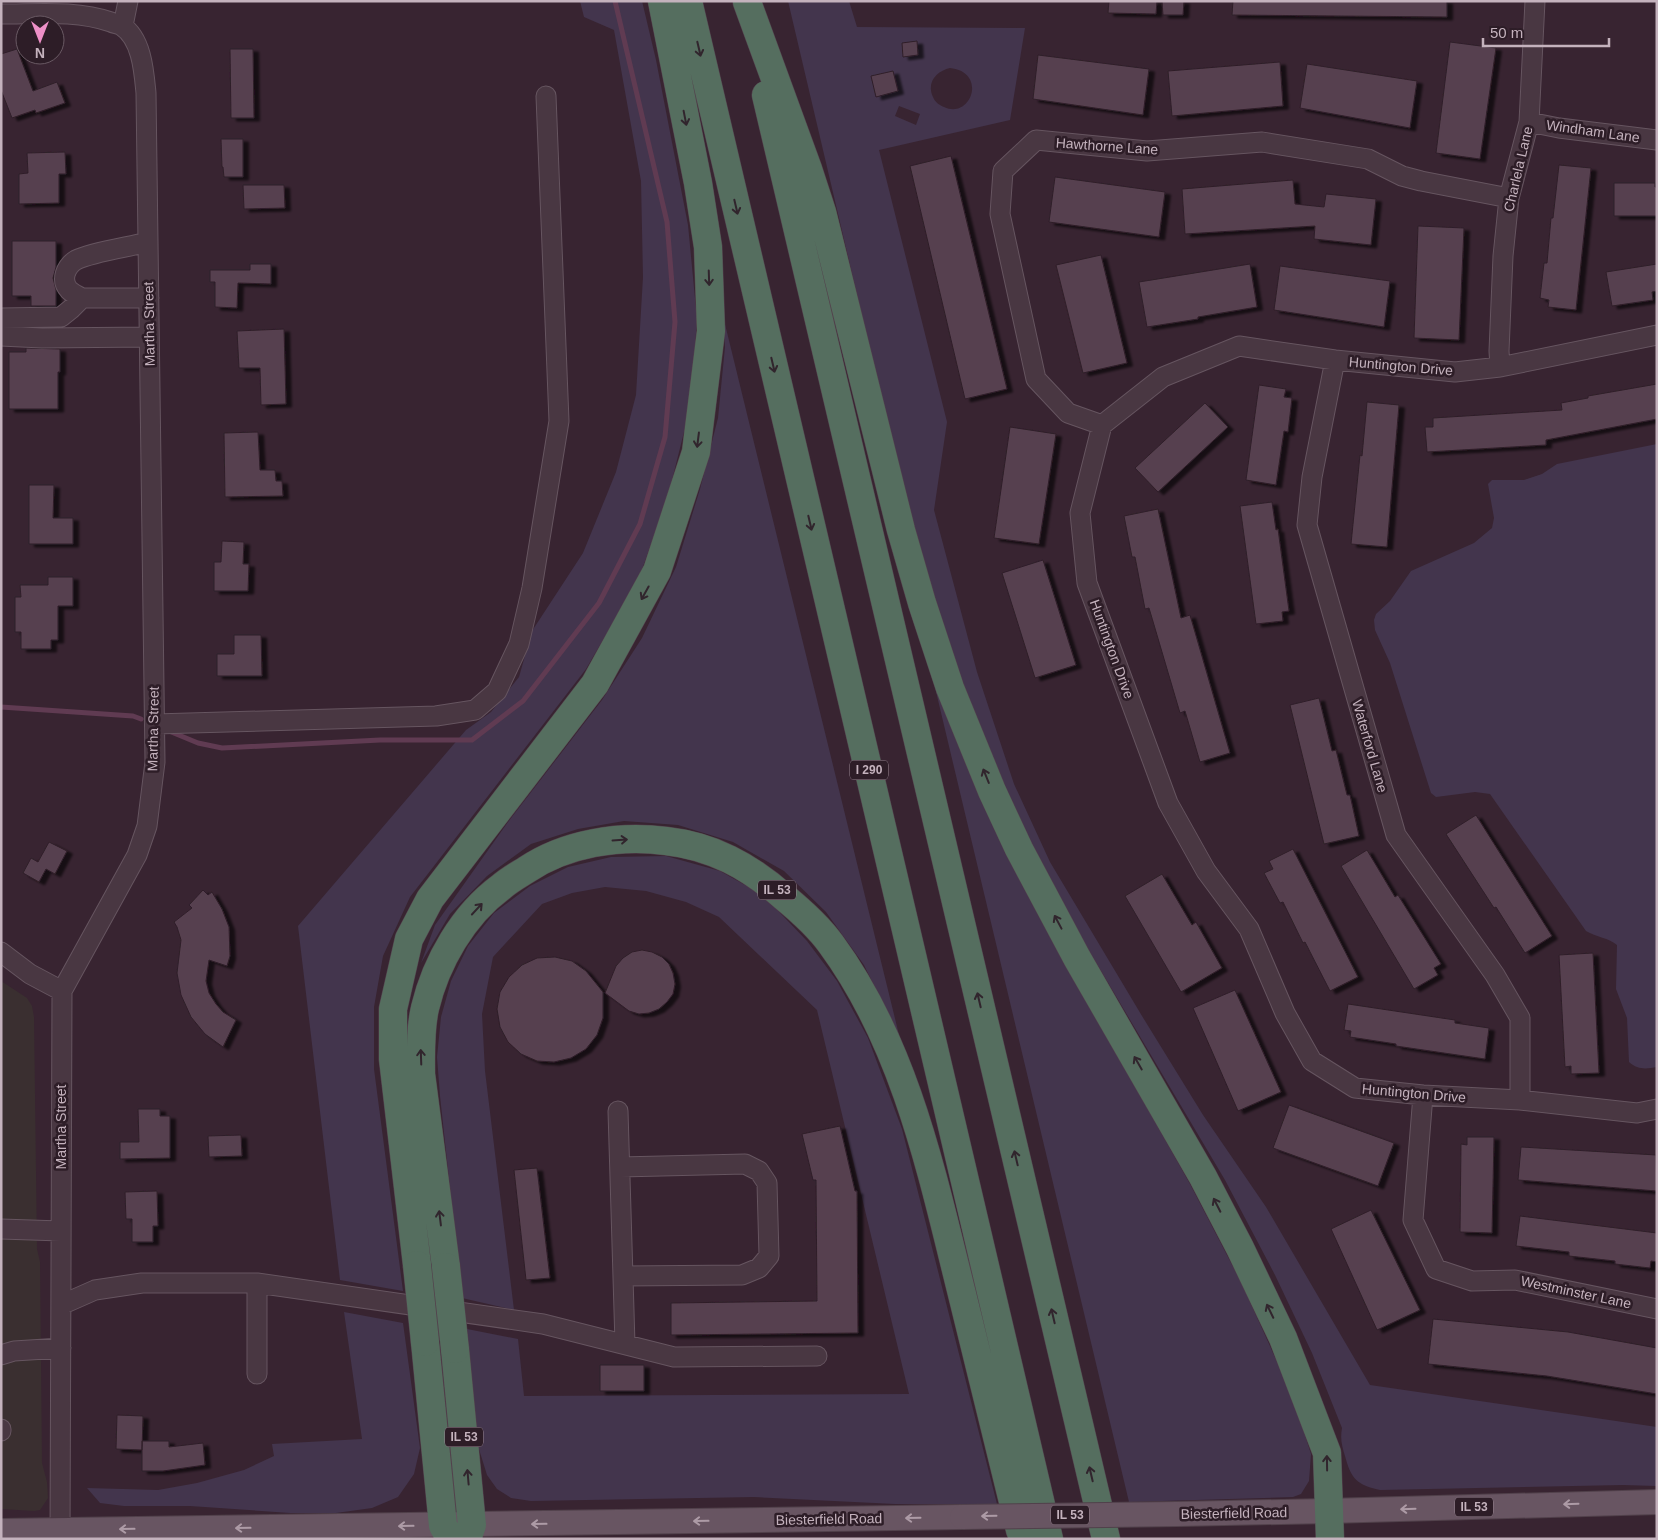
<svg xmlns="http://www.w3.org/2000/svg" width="1658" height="1540" viewBox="0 0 1658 1540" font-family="Helvetica,sans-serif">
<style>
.medical{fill:#3a2f30}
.green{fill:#43354d;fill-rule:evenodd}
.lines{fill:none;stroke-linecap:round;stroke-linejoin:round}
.stream{stroke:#603b52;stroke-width:5}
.building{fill:#57404f;stroke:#2f1f29;filter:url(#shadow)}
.minor-casing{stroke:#665560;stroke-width:21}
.major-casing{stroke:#51414b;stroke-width:26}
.highway-casing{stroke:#53424d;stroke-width:29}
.minor{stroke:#493742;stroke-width:19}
.major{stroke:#685562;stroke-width:24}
.highway{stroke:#556e5f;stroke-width:28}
.major-bridge-casing{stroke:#51414b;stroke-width:26;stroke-linecap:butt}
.highway-bridge-casing{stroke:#53424d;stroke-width:29;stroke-linecap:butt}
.major-bridge{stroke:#685562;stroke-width:24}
.highway-bridge{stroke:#556e5f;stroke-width:28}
.oneway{stroke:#31252d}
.oneway2{stroke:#ad9ba6}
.labels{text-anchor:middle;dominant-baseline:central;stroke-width:5;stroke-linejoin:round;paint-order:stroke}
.shield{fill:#2d1d27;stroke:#978590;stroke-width:1}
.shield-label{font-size:12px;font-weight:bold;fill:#c4b2bd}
.street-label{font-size:14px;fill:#c4b2bd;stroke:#2d1d27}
</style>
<defs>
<filter id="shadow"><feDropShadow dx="5.5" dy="3" stdDeviation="1" flood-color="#0009"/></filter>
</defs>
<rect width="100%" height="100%" fill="#382431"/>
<!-- medical -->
<path class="medical" d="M1,981L27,998L32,1006L34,1017L37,1249L40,1262L42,1463L47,1482L48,1498L40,1510L34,1511L1,1509Z"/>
<!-- green -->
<path class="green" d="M580,1H642L656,60L688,225L697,319L691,404L668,496L639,578L586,669L410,897L383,956L374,1007V1069L403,1291L340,1280L298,926L466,730L491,712L519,677L532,631L583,553L616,472L636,395L643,277L641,181L614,30L584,17Z
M788,1H849L857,27L1025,28L1010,120L879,150L947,422L934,510L977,672L1014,784L1050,862L1142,1016L1203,1115L1266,1207L1370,1385L1657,1427V1486L1623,1485L1380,1490C1357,1485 1351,1479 1345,1456C1342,1446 1340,1439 1342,1428L1312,1353L1275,1275L1225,1180L1072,922L1036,857L971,710L942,628L898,469ZM917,41L918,55L903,57L902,43ZM950,68C988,72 971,120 944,107C939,105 935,102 933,97C926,82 937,71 950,68ZM893,71L898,91L876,97L871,77ZM899,106L920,114L916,125L895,116Z
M723,316L900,1039L864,965L826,912L784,871L733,842L678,825L624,821L578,829L531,844L487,876L450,914L421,963L435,925L508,822L602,700L642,638L676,567L700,489L718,418L725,347Z
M1657,444V1067C1646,1069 1638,1070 1629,1062L1627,1018L1616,989L1617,945C1609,938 1596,937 1586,931L1490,794L1475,792L1436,797L1431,793L1390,663L1375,630L1374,620L1376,614L1390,601L1411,571L1474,543L1492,528L1494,518L1488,484L1492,480H1524L1542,474L1557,464Z
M928,658L1114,1049L1190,1184L1241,1282L1293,1397L1311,1454L1309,1481L1301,1494L1293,1497L1129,1502Z
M666,856L720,871L763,895L807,941L837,981L868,1038L902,1129L997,1504H895L754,1497L531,1501L511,1498L497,1489L487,1475L478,1446L467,1329L518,1339L524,1396L909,1394L817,1010L719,917L686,902L646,891L605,887L572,893L542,904L493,957L482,1014L485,1071L514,1310L462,1298L440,1096L437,1057L441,1017L451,981L468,946L494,913L530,886L568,867L611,857Z
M344,1312L403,1323L420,1448L414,1474L398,1497L372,1508L336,1513H290L190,1506H124L100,1503L87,1488L158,1490L197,1483L244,1470L274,1456L272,1444L362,1439Z"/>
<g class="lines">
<!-- stream -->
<path class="stream" d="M1,707L133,716L141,719
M169,731L198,743L222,748L380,740H472L523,701L599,603L640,524L665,437L675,322L667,222L615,1"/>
</g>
<!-- building -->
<path class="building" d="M1109,1H1157L1156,14L1108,13Z
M1162,1H1184L1183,15H1163Z
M1233,1H1447V17L1232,15Z
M917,41L918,55L903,57L902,43Z
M1450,42L1496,48L1480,159L1436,153Z
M17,49L33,91L57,82L65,103L36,113L35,110L12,118L1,90V54Z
M230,49H253L254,118H231Z
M1038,55L1149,69L1143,115L1033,99Z
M1280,62L1283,106L1172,116L1168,71Z
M1307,64L1417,81L1410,128L1300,108Z
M893,71L898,91L876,97L871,76Z
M221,139H243V177H224L223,167H222Z
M65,152L66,174H59V203L19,204V174L28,173L27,153Z
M951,156L1007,389L965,399L910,166Z
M1559,165L1591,168L1576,310L1548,307L1549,300L1540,298L1544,263H1547L1551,218H1553Z
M1055,177L1165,192L1159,237L1049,222Z
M1293,180L1295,204L1324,207L1326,194L1376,199L1371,245L1314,239L1315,226L1185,234L1182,189Z
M1614,183H1655V187H1657V216H1614Z
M243,185H284L285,208L244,209Z
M1418,226L1464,228L1459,340L1414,338Z
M12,241H56V267L53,278L56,290V306H31V296H12Z
M1101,255L1127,363L1083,373L1056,265Z
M250,264H271V284L238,283L237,308L215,307V282H210V270H250Z
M1250,264L1257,307L1198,317V319L1147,327L1139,282Z
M1657,264V291L1652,292L1653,300L1612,306L1606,272Z
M1280,266L1390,281L1384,327L1274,310Z
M284,329L286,404L261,405L260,368H239L237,331Z
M26,348L60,349V372H58V409H9V352H26Z
M1657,384V419L1546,440V445L1427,452L1425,427H1433V418L1562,410L1561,403L1588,398V396Z
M1259,385L1286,389L1284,397L1292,398L1288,432L1284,431L1276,485L1246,480Z
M1367,402L1399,405L1387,547L1351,544L1360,455L1362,456Z
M1205,403L1228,427L1158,492L1135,468Z
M1010,427L1056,434L1039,544L994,538Z
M258,432L260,470H275L276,481H282L283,496L225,497L224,433Z
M29,485H54L53,518H73V544H29Z
M1272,502L1276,530L1278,529L1289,611L1282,612L1283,621L1256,624L1240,506Z
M1158,509L1181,618L1190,615L1230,753L1200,762L1185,711L1180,713L1149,608L1145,609L1135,557H1132L1124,516Z
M222,541L244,542L243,564H249L248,591H214V562H221Z
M1043,560L1076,665L1035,678L1002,573Z
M48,577H73V606H58V640H51V649H21V632H15V597H21L20,585H48Z
M234,635H261L262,676H217V654H234Z
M1319,698L1332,751L1336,750L1347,795H1350L1359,836L1324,844L1290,705Z
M1476,815L1552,936L1525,953L1496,907L1494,908L1446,834Z
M49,842L67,851L55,874L46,869L39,882L23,873L31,858L38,862Z
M1293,849L1358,977L1330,991L1305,942L1303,943L1283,902L1280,903L1264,873L1273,869L1269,861Z
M1367,850L1395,897L1398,895L1441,964L1434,968L1438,975L1414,989L1341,866Z
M1162,874L1192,925L1196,922L1222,968L1181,992L1125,896Z
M203,890L208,895L212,892L222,909L229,927L230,956L227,966L209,960L206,981L209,993L216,1004L223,1012L236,1020L223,1047L205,1034L191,1017L181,995L177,973L181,940L177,927L174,922L192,908L189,905Z
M642,950L652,952L662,957L669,964L673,973L675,984L673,994L667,1002L659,1009L649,1013L639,1014L629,1011L605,993L616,966L623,958L632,952Z
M1593,953L1599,1073L1571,1074V1066L1565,1067L1559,955Z
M555,957L572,961L586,971L603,992V1018L597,1035L586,1049L571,1058L554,1062L537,1061L521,1054L508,1042L500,1027L497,1009L500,992L509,977L522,965L537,958Z
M1235,990L1281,1092L1238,1111L1193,1008Z
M1348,1004L1455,1020V1023L1489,1028L1485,1059L1396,1046V1044L1350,1037L1351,1031L1344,1030Z
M1289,1105L1394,1143L1378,1186L1273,1148Z
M138,1109H160V1116H170V1158L120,1159V1142H139Z
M840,1126L855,1191H857L858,1333L671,1335V1303L817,1301L816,1180H813L802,1134Z
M241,1135L242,1156L209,1157L208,1136Z
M1467,1137H1494L1492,1233L1460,1232L1461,1144L1467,1145Z
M1521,1147L1656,1155L1657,1191L1518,1180Z
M537,1168L550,1278L526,1280L514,1170Z
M157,1191L158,1226H153V1242H132V1219H126L125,1192Z
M1371,1210L1420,1310L1377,1330L1331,1229Z
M1520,1216L1657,1233V1262L1651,1261L1650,1268L1615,1264V1261L1569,1256V1252L1516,1246Z
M1433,1319L1568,1332L1657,1348V1394L1547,1376L1428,1364Z
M600,1365H644V1391H600Z
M117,1415L143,1416L142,1450L116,1449Z
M142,1441H169V1447L203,1443L205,1465L163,1471H142Z"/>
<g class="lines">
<defs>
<path id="minor" d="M1,14C38,14 76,10 111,22C115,24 119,24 122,26C142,39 144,72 146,93L155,762L147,826L137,855L62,991L60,1539
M123,26L128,1
M1529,122L1559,128L1657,140
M82,298C78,296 72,293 69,290C60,280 66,266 76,260C92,252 129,247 148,242
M1,318L61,317L71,309L82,298H149
M1657,335L1500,367L1455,372L1335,360L1239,346L1163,377L1102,425L1080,513L1087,583L1168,803L1206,871L1249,929L1285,1013L1312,1061L1355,1088L1423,1095L1520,1100L1637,1113L1657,1109
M1,336L42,338L149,337
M1335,360L1312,477L1307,525L1396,835L1495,975L1520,1018V1100
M1500,367L1499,351L1503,256L1509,198L1529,122L1535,1
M1102,425L1068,413L1036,379L1000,214L1003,171L1036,140L1147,151L1262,142L1368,159L1402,176L1421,181L1509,198
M155,724L436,716L475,710L497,691L519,644L532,588L559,421L546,96
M1,952L30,974L62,991
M1423,1095L1413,1220L1436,1269L1472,1281L1515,1280L1657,1309
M618,1111L625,1344
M620,1167L745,1164L759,1171L767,1183L769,1256L759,1268L742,1275L623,1276
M1,1229L61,1231
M61,1305L95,1290L142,1283H257L543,1324L674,1357L817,1356
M1,1355L14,1351L61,1348
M257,1374V1283
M1,1429V1431"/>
<path id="major" d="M1177,1514L1328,1511L1657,1502
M1,1531L962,1517"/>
<path id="highway" d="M688,1L1049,1539
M747,2L808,169L822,212L901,530L922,603L950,688L992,791L1019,849L1077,958L1203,1177L1240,1248L1283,1338L1327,1453L1330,1539
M766,95L1106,1539
M417,1265L393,1059V1009L409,939L430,899L595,684L657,571L696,452L711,331L708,247L698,183L662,1
M446,1267L421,1074C421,1052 420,1029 425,1008C436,962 463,915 501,887C509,880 518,875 526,870C566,843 619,835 666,841C712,846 749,866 784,897C801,911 818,926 831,944C906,1046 932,1174 962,1294C981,1373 1001,1451 1020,1530L1024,1539
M425,1342L443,1526L451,1539
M455,1349L472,1525L467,1539"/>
</defs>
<!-- minor casing -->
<use href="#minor" class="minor-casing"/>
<!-- major casing -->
<use href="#major" class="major-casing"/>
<!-- highway casing -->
<use href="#highway" class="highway-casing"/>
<!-- minor -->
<use href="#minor" class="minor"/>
<!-- major -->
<use href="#major" class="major"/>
<!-- highway -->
<use href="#highway" class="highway"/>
<defs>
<path id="major-bridge" d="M962,1517L1177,1514"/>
<path id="highway-bridge" d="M417,1265L425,1342
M446,1267L455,1349"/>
</defs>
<!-- major-bridge casing -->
<use href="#major-bridge" class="major-bridge-casing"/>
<!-- highway-bridge casing -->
<use href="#highway-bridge" class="highway-bridge-casing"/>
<!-- major-bridge -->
<use href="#major-bridge" class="major-bridge"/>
<!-- highway-bridge -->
<use href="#highway-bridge" class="highway-bridge"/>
</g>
<!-- one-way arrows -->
<defs><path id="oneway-shaft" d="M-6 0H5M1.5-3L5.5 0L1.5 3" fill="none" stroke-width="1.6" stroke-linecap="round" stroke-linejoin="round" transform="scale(1.25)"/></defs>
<g class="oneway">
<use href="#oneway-shaft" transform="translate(699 49) rotate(77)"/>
<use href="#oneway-shaft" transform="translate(685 118) rotate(79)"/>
<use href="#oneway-shaft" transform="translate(736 207) rotate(77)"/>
<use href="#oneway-shaft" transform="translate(709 278) rotate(88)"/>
<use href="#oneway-shaft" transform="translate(773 365) rotate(77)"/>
<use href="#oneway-shaft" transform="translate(698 440) rotate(97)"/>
<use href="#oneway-shaft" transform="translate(810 523) rotate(77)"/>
<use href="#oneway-shaft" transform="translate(645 593) rotate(119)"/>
<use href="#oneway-shaft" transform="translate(986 776) rotate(-112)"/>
<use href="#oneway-shaft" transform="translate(620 840) rotate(-4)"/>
<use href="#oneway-shaft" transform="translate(477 909) rotate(-47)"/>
<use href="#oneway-shaft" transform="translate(1058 922) rotate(-118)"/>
<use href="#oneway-shaft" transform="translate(979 1000) rotate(-103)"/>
<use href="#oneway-shaft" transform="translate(421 1057) rotate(-92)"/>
<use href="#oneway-shaft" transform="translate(1138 1063) rotate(-120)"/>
<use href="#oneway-shaft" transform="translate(1016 1158) rotate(-103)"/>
<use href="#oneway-shaft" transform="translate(1217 1205) rotate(-117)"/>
<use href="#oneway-shaft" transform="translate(440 1218) rotate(-97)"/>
<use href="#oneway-shaft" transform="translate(1270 1311) rotate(-116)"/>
<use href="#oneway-shaft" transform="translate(1053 1316) rotate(-103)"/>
<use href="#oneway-shaft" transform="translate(1327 1463) rotate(-91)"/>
<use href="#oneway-shaft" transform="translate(1091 1474) rotate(-103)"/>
<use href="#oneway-shaft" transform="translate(468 1477) rotate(-95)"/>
</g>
<g class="oneway2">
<use href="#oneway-shaft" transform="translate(1571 1504) rotate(178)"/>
<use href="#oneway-shaft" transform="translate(1408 1509) rotate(178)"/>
<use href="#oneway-shaft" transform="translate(989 1516) rotate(179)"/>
<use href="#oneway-shaft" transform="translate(913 1518) rotate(179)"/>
<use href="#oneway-shaft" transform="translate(701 1521) rotate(179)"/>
<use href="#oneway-shaft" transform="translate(539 1524) rotate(179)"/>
<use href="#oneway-shaft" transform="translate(406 1526) rotate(179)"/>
<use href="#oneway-shaft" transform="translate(243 1528) rotate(179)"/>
<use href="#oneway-shaft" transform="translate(127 1529) rotate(179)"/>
</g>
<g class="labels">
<!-- shield labels -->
<g class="shield">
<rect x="850" y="760.5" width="38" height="19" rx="4"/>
<rect x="758" y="880.5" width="38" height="19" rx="4"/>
<rect x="445" y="1427.5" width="38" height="19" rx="4"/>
<rect x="1455" y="1497.5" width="38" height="19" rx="4"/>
<rect x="1051" y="1505.5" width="38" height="19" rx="4"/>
</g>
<g class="shield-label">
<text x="869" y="770">I 290</text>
<text x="777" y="890">IL 53</text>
<text x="464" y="1437">IL 53</text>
<text x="1474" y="1507">IL 53</text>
<text x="1070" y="1515">IL 53</text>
</g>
<!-- street labels -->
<g class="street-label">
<text transform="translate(1593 131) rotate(8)">Windham Lane</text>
<text transform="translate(1107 146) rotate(4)">Hawthorne Lane</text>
<text transform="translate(1518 169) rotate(-77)">Charlela Lane</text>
<text transform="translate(149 324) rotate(-91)">Martha Street</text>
<text transform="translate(1401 366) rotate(5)">Huntington Drive</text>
<text transform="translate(1112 649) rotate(70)">Huntington Drive</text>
<text transform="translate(153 729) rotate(-89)">Martha Street</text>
<text transform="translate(1370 746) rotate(74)">Waterford Lane</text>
<text transform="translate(1414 1093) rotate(5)">Huntington Drive</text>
<text transform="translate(61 1127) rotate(-90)">Martha Street</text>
<text transform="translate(1576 1292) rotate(12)">Westminster Lane</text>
<text transform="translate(1234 1513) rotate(-1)">Biesterfield Road</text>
<text transform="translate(829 1519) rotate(-1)">Biesterfield Road</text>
</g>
</g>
<!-- border -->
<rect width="1658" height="1540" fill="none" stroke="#c4b2bd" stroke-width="5"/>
<!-- north arrow -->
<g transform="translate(40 40) rotate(180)"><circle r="24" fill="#2d1d27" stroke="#695963"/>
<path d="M0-4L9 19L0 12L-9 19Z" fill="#ed8fc7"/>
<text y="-8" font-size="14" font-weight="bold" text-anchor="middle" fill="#c4b2bd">N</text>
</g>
<!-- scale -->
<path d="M1483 38v8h126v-8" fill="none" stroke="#c4b2bd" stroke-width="2.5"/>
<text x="1490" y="38" font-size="15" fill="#c4b2bd" stroke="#2d1d27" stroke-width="4" paint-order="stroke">50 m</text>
</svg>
